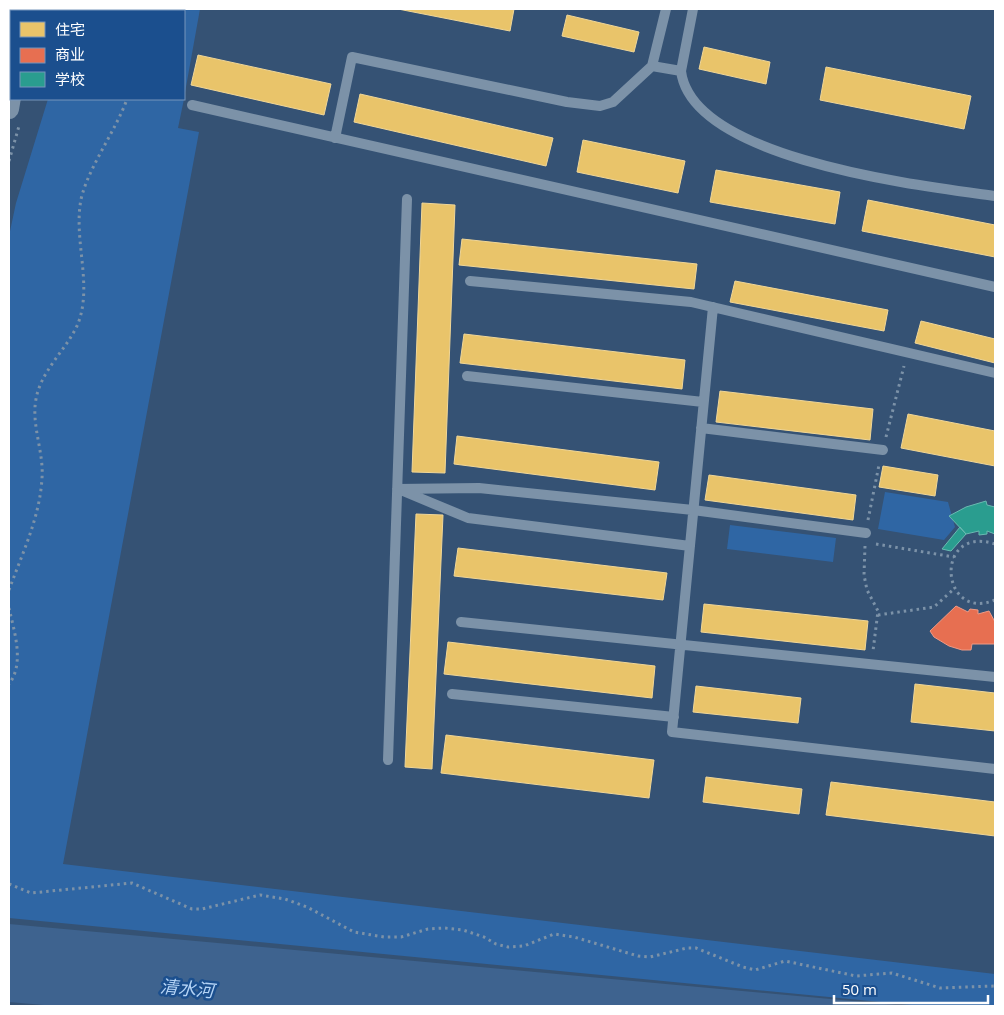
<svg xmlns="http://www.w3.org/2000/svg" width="1004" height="1015" viewBox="0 0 1004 1015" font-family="'Open Sans','Noto Sans SC',sans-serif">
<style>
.green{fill:#2f66a4}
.water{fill:#3e638f}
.homes{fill:#e9c46a;stroke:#f0d697}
.shops{fill:#e76f51;stroke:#ee9a85}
.schools{fill:#2a9d8f;stroke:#6abab1}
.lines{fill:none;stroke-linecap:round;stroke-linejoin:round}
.path{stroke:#7c92a8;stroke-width:3;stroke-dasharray:2.5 4;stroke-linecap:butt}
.lane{stroke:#7c92a8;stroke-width:10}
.street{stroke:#7c92a8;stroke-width:20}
.labels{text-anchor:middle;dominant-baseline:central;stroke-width:5;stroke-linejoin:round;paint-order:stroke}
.water-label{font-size:18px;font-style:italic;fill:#b4d3f5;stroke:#1b4f8e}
</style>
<rect width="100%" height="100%" fill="#355274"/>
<!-- green -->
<path class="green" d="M68,9H200L184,98V11H67Z
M48,99H184L178,128L199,132L63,864L995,974V1006H922L9,918V236L16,203Z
M885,492L948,502L955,527L944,540L878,529Z
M730,525L836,538L833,562L727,549Z"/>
<!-- water -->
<path class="water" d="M9,925V924L907,1006H55L9,1002Z"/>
<!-- homes -->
<path class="homes" d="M398,9H514L510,31Z
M567,15L639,32L634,52L562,36Z
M704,47L770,62L766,84L699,69Z
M198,55L331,84L324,115L191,85Z
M826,67L971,96L964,129L820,100Z
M360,94L553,138L546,166L354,122Z
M583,140L685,161L678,193L577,172Z
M716,170L840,192L835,224L710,202Z
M868,200L995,225V257L862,231Z
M422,203L455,205L445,473L412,472Z
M462,239L697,264L694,289L459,265Z
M735,281L888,310L884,331L730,302Z
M921,321L995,339V363L915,343Z
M464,334L685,360L682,389L460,363Z
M720,391L873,409L870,440L716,422Z
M908,414L995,431V466L901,448Z
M457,436L659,462L655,490L454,464Z
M883,466L938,475L935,496L879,487Z
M709,475L856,495L853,520L705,500Z
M416,514L443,515L432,769L405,767Z
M458,548L667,573L663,600L454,576Z
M704,604L868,621L865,650L701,632Z
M448,642L655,666L652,698L444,674Z
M915,684L995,693V731L911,722Z
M696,686L801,698L798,723L693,712Z
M446,735L654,760L649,798L441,773Z
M706,777L802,789L799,814L703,802Z
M831,782L995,802V836L826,815Z"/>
<!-- shops -->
<path class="shops" d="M956,606L968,612L970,609L978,610V614L989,611L995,622V644H972L971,650H962L949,646L934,637L930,631Z"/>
<!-- schools -->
<path class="schools" d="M986,501L987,505L995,507V534L987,531V534L979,535V531L966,534L949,516L966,507Z
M960,527L966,534L951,551L942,549Z"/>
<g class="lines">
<!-- path -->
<path class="path" d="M132,11V9
M9,161L19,126
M886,437L904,366
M868,520L879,465
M876,544L954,557
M995,544C933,524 940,623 995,600
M865,546L864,575L867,590L878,611L873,651
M9,590C22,554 40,517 42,478C44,452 31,425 36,399C41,371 65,351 77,326C93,289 75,245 80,206C83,175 116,131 127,99
M9,608C14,631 25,663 9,684
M878,615L934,607L955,588
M9,884L31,893L132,883L192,909H202L260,895L285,899L307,907L354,932L384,937H401L428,929L444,928L463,930L484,937L496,944L508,947L524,946L554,934L574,937L638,956L650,957L687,948H696L743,967L755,970L785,961L856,976L892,973L940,988L995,986"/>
<!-- lane -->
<path class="lane" d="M693,9L681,71C692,160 923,186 995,196
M652,66L681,71
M192,105L995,287
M335,138L352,57L567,102L600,106L613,102L652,66L666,9
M470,281L691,302L995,373
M713,307L672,732L995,769
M467,376L703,402
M701,428L883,450
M397,489L479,488L693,510L866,533
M403,491L468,518L690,546
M461,622L995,677
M452,694L674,717
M388,760L407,199"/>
<!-- street -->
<path class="street" d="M29,11V9
M9,109L11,97"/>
</g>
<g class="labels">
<!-- water labels -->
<g class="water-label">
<text transform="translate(187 988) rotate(5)">清水河</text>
</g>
</g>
<!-- border -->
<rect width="1004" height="1015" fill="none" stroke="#ffffff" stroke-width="20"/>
<!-- legend -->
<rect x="10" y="10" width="175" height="90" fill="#1b4f8e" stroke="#7695bb"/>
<rect x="20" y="22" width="25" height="15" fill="#e9c46a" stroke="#7695bb"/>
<text x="55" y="35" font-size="15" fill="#ffffff">住宅</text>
<rect x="20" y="48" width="25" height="15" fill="#e76f51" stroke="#7695bb"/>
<text x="55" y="60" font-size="15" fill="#ffffff">商业</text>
<rect x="20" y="72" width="25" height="15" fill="#2a9d8f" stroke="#7695bb"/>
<text x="55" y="85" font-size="15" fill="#ffffff">学校</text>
<!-- scale -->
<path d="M834 995v8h154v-8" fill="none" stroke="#ffffff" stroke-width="2.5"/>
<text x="842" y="995" font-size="15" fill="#ffffff" stroke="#1b4f8e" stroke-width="4" paint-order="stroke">50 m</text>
</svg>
